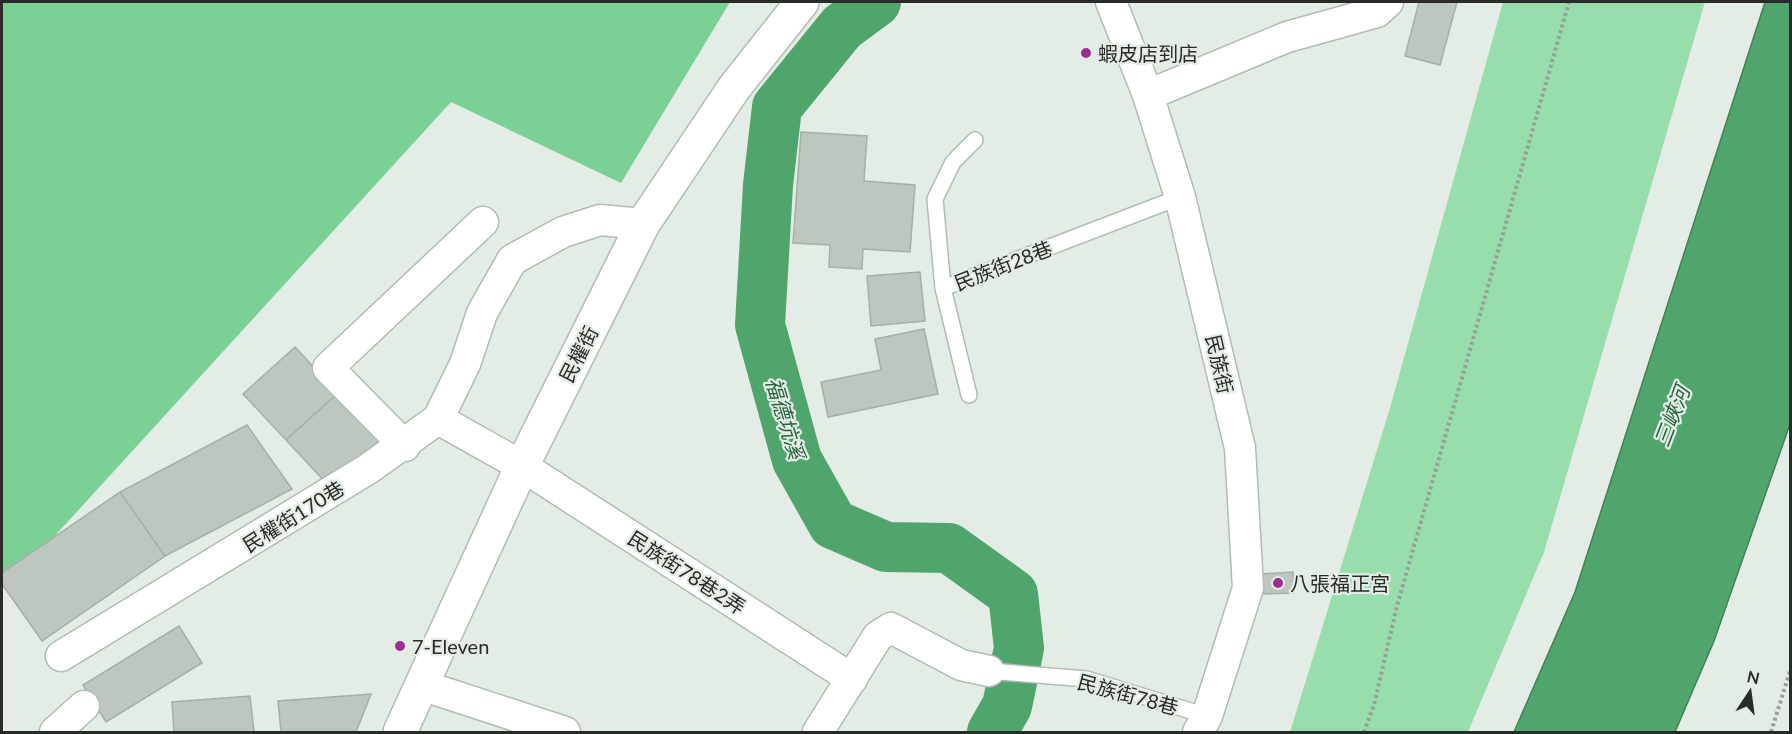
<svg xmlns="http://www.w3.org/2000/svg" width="1792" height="734" viewBox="0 0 1792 734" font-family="Lato,'Noto Sans TC',sans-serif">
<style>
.green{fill:#98deac}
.forest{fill:#7bd095}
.water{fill:#50a56d;stroke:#448058;stroke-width:1.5}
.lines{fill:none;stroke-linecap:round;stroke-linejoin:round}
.river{stroke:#50a56d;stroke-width:50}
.building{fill:#bec6c0;stroke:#a6aea8;stroke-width:1.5}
.service-casing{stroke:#b3bbb5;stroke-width:18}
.minor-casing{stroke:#b3bbb5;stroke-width:33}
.tertiary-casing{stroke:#b3bbb5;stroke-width:36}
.path{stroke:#989e99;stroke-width:4;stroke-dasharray:3 3;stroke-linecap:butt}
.service{stroke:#fff;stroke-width:15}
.minor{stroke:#fff;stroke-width:30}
.tertiary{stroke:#fff;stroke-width:33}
.poi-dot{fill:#9b2e8f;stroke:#e4ece6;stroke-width:2}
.labels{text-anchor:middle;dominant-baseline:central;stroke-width:4.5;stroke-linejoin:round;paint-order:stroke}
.poi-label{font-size:20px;fill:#282b28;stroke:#e4ece6;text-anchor:start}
.street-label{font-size:20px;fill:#282b28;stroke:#e4ece6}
.water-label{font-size:21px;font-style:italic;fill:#26623c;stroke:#e4ece6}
</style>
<rect width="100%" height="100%" fill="#e4ece6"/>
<!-- green -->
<path class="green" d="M1503,2H1705L1544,552L1468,732H1290L1390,408Z"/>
<!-- forest -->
<path class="forest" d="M2,2H730L621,183L451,102L52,539L2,573Z"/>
<!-- water -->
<path class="water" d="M1765,2H1790V424L1714,641L1675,732H1514L1575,592Z"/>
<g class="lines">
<!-- river -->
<path class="river" d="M876,2L842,27L777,107L768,185L760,325L797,460L833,524L886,547L949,548L1013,594L1019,648L1007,706L992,732"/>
</g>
<!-- building -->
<path class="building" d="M1419,2H1457L1440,65L1405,56Z
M801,132L867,136L864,181L915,185L910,252L863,249L862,269L829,267L830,245L793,243Z
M920,272L925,321L871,326L867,276Z
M924,329L938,394L828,417L821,382L881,370L875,339Z
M295,347L338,393L286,440L243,394Z
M338,393L381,439L329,486L286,440Z
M247,425L292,489L165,556L120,492Z
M120,492L165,556L42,641L2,584V573Z
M1293,572L1294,593L1263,594L1262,574Z
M179,626L202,663L106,722L83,685Z
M371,694L356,732H281L278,701Z
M250,696L254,732H174L172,702Z"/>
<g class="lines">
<defs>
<path id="service" d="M975,140L953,162L935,199L943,288L1180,197
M943,288L969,395
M989,671L1087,679L1207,716"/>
<path id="minor" d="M1111,2L1148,95L1180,197L1240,448L1248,588L1207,716L1198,732
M1148,95L1287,37L1377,12L1388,2
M438,419L465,364L482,313L512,260L563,232L600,220L643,224
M405,446L328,368L483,222
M61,656L368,469L438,419L522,466L852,679
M421,685L565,732
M55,732L84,706
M818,732L878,636L891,628L961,665L989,671"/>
<path id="tertiary" d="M400,732L522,466L643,224L734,88L802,2"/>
</defs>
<!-- service casing -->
<use href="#service" class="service-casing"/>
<!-- minor casing -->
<use href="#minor" class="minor-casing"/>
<!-- tertiary casing -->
<use href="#tertiary" class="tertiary-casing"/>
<!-- path -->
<path class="path" d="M1364,732L1374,705L1397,606L1569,2
M1771,732L1790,671"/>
<!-- service -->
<use href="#service" class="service"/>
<!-- minor -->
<use href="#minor" class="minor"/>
<!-- tertiary -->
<use href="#tertiary" class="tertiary"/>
</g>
<!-- markers -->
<g class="poi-dot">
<circle cx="1086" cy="53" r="6"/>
<circle cx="1278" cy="583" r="6"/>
<circle cx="400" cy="646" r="6"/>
</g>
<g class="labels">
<!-- poi labels -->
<g class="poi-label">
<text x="1098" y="53">蝦皮店到店</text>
<text x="1290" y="583">八張福正宮</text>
<text x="412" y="646">7-Eleven</text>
</g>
<!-- street labels -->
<g class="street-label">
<text transform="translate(1003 265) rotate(-21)">民族街28巷</text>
<text transform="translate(578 354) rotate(-63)">民權街</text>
<text transform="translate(1220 364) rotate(77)">民族街</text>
<text transform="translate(293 516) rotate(-32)">民權街170巷</text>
<text transform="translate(687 572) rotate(33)">民族街78巷2弄</text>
<text transform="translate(1128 694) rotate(15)">民族街78巷</text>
</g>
<!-- water labels -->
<g class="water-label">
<text transform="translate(1671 416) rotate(-69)">三峽河</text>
<text transform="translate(786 418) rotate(73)">福德坑溪</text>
</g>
</g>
<!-- border -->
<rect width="1792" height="734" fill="none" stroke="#282b28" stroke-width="6"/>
<!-- north arrow -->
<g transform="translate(1750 692) rotate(13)" stroke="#e4ece6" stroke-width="4.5" paint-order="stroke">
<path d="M0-4.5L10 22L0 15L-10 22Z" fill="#282b28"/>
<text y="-9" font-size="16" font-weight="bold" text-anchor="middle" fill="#282b28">N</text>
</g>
</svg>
